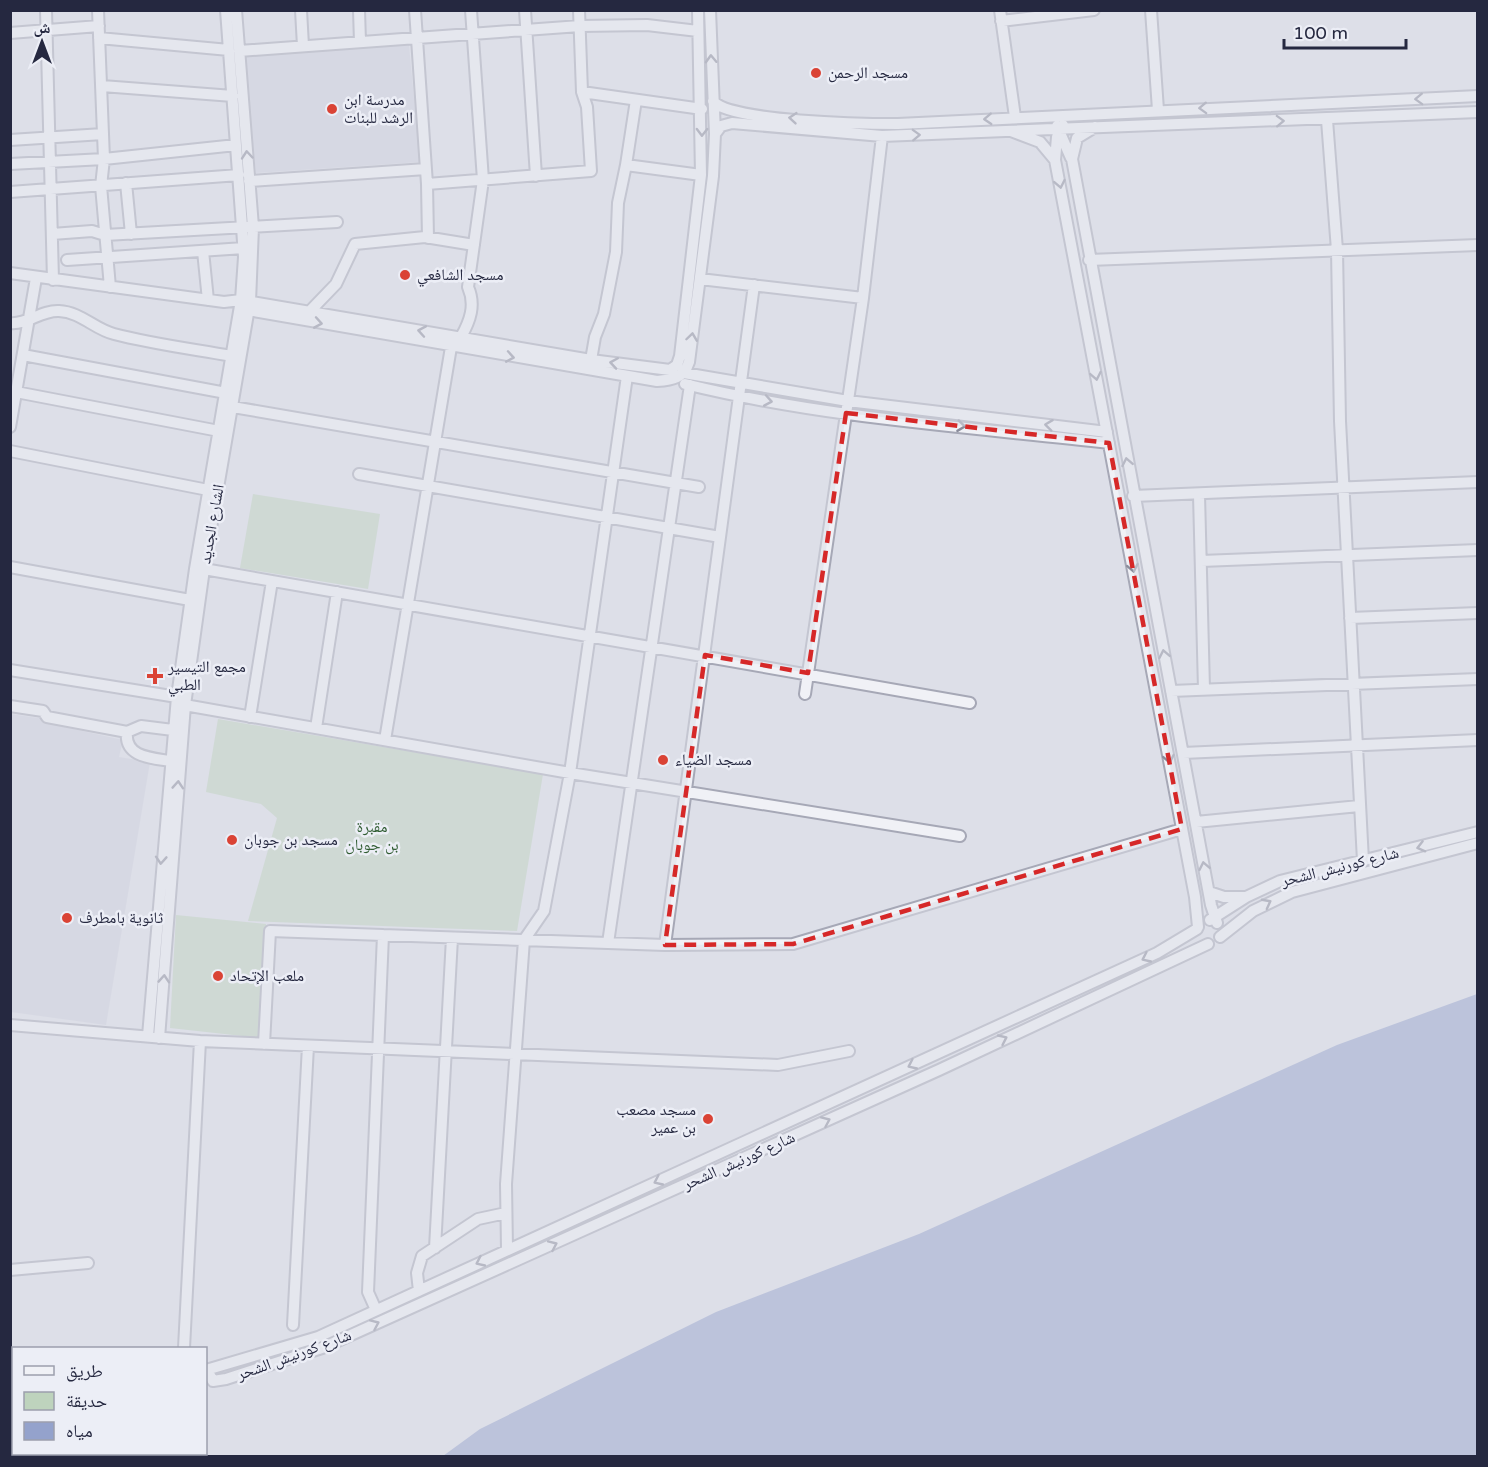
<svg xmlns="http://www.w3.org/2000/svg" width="1488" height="1467" viewBox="0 0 1488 1467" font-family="'Varela Round','Noto Naskh Arabic',sans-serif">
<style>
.built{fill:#cfd1de}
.green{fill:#bed3bd}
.water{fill:#94a2cc}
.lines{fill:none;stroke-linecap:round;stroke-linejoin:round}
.minor-casing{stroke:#a6a8b6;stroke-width:14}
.minor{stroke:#f0f1f6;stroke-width:10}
.oneway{stroke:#8a8c9b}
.marked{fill:none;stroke:#d62828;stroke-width:4.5;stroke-dasharray:12 8;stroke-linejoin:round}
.poi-dot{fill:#da4335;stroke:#eceef6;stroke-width:2}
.labels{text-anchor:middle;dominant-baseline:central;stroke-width:5;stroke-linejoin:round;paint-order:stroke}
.poi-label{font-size:16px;fill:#252840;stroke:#eceef6;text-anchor:start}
.street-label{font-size:16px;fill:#252840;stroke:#eceef6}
.park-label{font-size:16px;fill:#315d33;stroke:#eceef6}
</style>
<rect width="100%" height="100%" fill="#dddfe8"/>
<!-- built -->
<path class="built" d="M409,45L420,162L256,173L244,56Z
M11,714L51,720L60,726L123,740L119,757L150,762L106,1025L11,1012Z"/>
<!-- green -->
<path class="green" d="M253,494L380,514L368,589L240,568Z
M218,719L543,774L517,931L248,921L277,818L261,804L206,792Z
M176,915L266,924L260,1038L170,1028Z"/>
<!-- water -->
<path class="water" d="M1477,994V1456H443L480,1429L716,1312L919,1234L1337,1045Z"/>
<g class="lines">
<defs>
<path id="minor" d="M46,10L53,280
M98,10L104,159L101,186L110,287
M301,10L303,46
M359,10L360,42
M415,10L427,184L428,238
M525,10L536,176
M1000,10L1015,117
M1151,10L1158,110
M1001,21L1094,10
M10,33L99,26
M99,38L229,50
M239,51L580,26L647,25L698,31
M102,86L233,96
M582,92L702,109
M713,101C730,122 867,124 898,124L1478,96
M1327,120L1337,250L1340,421L1363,861
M1057,126L1071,158
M1095,127L1077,138L1072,159L1211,905L1217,923
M1011,131L1040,142L1055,160L1195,897L1198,927
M715,134L721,126L732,123L882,136L1478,112
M10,140L103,134
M1055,160L1057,137L1063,125
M10,164L104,159L236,145
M626,165L636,100
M249,181L426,169
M126,183L131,234
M427,184L591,171L587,107L582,92L579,10
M10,192L239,175
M52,234L92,231L105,235L337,222
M203,251L208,300
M67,260L244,248
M1089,260L1478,245
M10,273L224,302L241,300L591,360L670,370L677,365L680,356L701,175L698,10
M700,279L863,298
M242,309L657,381C672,380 684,378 689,362L713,176L715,134L710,10
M310,311L336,284L355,244L425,237L474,245
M10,323C27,325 41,310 59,311C81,312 94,329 114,334C152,344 193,349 232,356
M461,337C470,321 476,305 468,287L483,180L471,10
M23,355L226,393
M591,360L595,337L604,314L616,252L618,203L626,165L701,175
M684,373L848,401L1107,432
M685,384C823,418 968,427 1109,443
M16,392L219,431
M227,406L699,487
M10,427L36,278
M10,451L208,490
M359,474L720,537
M1199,495L1204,689
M1133,496L1478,482
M1201,561L1478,550
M10,567L190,600
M204,569L970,703
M1350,618L1478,613
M10,670L177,697
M1171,691L1478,679
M805,694L863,298L882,136
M179,704L570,773L960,836
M10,706L43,711L47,717L127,732L141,726L173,730
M250,717L272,581
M316,728L337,592
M127,732C124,757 151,758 170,761
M385,740L451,347
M1183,753L1478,740
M1196,822L1359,806
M1209,892L1224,897H1246
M1210,920L1246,897L1280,881L1478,832
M1220,937L1253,911L1292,892L1478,843
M608,943L690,385
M665,945L754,285
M10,1025L200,1041L778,1065L849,1051
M148,1036L177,697L195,569L241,300L244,257L242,227L226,10
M159,1038L185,705L204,569L250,302L253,227L236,10
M264,1044L270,931L665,945L793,944L1182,829
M435,1248L452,938
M507,1249L506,1184L524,940L544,911L570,773L627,376
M10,1270L88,1263
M419,1291L417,1273L422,1256L478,1219L506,1213
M376,1310L368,1292L383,935
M293,1325L308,1046
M184,1348L200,1041
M206,1370L318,1337L1157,953L1197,929
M207,1370L213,1381L226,1379L322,1348L939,1070L1208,944
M10,1434L14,1433"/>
</defs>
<!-- minor casing -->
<use href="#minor" class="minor-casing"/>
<!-- minor -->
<use href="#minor" class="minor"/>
</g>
<!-- one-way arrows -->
<defs><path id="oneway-chevron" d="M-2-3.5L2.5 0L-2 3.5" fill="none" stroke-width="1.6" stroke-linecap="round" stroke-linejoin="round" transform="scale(1.5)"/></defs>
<g class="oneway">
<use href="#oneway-chevron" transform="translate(711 59) rotate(-92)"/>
<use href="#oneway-chevron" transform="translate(1419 99) rotate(178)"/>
<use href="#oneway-chevron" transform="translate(1203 108) rotate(178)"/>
<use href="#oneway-chevron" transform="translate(793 118) rotate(-175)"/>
<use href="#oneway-chevron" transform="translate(988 119) rotate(177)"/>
<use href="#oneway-chevron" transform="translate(1280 121) rotate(-2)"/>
<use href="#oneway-chevron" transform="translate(702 132) rotate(91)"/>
<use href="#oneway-chevron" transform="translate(916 135) rotate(-2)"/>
<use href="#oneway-chevron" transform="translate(247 155) rotate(-95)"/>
<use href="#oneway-chevron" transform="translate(1060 184) rotate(79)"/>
<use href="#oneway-chevron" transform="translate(318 323) rotate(10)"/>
<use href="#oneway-chevron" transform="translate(422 331) rotate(-170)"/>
<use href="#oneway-chevron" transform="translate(692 337) rotate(-82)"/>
<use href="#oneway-chevron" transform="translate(510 357) rotate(10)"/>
<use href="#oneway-chevron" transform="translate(614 363) rotate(-171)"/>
<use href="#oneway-chevron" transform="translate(1096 376) rotate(79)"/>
<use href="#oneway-chevron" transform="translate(768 401) rotate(10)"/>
<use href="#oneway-chevron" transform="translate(1049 425) rotate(-173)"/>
<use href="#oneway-chevron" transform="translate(961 426) rotate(7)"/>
<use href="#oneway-chevron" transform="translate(1127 462) rotate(-101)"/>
<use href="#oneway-chevron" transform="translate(1133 568) rotate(79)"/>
<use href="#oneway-chevron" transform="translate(1164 654) rotate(-101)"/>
<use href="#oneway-chevron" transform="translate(1169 759) rotate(79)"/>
<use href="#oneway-chevron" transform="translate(178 785) rotate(-86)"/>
<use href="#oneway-chevron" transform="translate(1421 847) rotate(166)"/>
<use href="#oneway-chevron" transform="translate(161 860) rotate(94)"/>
<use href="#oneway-chevron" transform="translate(1204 866) rotate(-101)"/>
<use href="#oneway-chevron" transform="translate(1267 903) rotate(-28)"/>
<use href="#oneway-chevron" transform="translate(1146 958) rotate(155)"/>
<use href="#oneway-chevron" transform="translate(164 979) rotate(-86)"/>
<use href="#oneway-chevron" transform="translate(1003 1039) rotate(-25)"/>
<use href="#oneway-chevron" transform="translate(912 1065) rotate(155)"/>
<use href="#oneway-chevron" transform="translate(826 1121) rotate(-24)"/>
<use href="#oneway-chevron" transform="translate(658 1181) rotate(155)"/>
<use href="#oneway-chevron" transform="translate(553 1245) rotate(-24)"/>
<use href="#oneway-chevron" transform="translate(480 1262) rotate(155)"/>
<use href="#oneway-chevron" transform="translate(375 1324) rotate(-24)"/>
</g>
<!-- marked area -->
<path d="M0 0H1488V1467H0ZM846,413L1109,443L1182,829L793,944L665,945L705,655L808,673Z" fill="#dddfe8" fill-opacity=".55" fill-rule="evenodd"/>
<path class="marked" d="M846,413L1109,443L1182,829L793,944L665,945L705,655L808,673Z"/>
<!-- markers -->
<g class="poi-dot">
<circle cx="816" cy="73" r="6"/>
<circle cx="332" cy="109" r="6"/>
<circle cx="405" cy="275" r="6"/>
<path d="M152 667h6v6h6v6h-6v6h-6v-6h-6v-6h6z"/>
<circle cx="663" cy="760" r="6"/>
<circle cx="232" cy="840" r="6"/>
<circle cx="67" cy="918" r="6"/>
<circle cx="218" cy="976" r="6"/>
<circle cx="708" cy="1119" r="6"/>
</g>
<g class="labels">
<!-- poi labels -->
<g class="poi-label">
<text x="828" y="73">مسجد الرحمن</text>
<text x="344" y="100">مدرسة ابن<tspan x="344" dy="18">الرشد للبنات</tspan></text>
<text x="417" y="275">مسجد الشافعي</text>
<text x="168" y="667">مجمع التيسير<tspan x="168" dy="18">الطبي</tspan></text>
<text x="675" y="760">مسجد الضياء</text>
<text x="244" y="840">مسجد بن جوبان</text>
<text x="79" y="918">ثانوية بامطرف</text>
<text x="230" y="976">ملعب الإتحاد</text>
<text x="696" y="1110" text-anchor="end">مسجد مصعب<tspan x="696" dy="18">بن عمير</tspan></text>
</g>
<!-- street labels -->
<g class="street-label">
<text transform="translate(212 524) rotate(-80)">الشارع الجديد</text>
<text transform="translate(1340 867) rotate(-14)">شارع كورنيش الشحر</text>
<text transform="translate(739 1161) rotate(-24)">شارع كورنيش الشحر</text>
<text transform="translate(294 1355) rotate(-20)">شارع كورنيش الشحر</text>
</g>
<!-- park labels -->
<g class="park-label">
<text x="372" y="827">مقبرة<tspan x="372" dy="18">بن جوبان</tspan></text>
</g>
</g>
<!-- border -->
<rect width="1488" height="1467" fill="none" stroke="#252840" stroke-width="24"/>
<!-- legend -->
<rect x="12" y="1347" width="195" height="108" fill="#eceef6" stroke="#9c9fad" stroke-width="1.5"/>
<rect x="24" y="1366" width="30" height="9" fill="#f0f1f6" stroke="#9c9fad" stroke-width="1.5"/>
<text x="66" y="1377" font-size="18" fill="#252840">طريق</text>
<rect x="24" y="1392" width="30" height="18" fill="#bed3bd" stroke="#9c9fad" stroke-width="1.5"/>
<text x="66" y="1407" font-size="18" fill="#252840">حديقة</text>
<rect x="24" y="1422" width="30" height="18" fill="#94a2cc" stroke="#9c9fad" stroke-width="1.5"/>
<text x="66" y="1437" font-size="18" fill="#252840">مياه</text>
<!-- north arrow -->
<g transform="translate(42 42)" stroke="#eceef6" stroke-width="4.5" paint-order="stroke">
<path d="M0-4.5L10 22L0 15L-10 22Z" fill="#252840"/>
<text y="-9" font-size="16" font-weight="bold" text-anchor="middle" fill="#252840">ش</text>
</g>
<!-- scale -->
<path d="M1284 39v9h122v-9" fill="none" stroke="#252840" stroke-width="3"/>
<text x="1293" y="39" font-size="18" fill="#252840" stroke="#eceef6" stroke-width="4.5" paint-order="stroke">100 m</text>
</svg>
